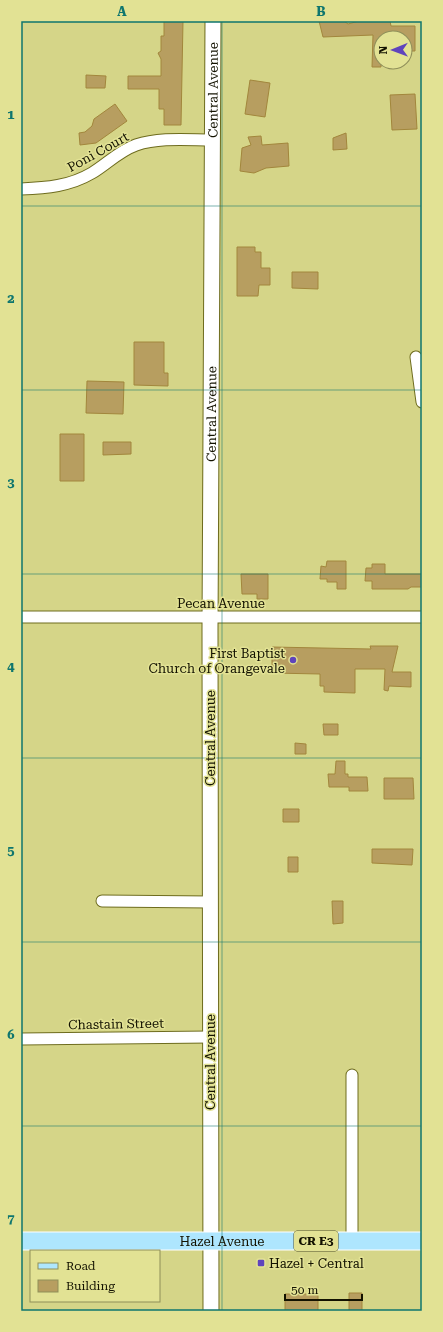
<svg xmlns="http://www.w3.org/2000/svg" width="443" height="1332" viewBox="0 0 443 1332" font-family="'Roboto Serif',serif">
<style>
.building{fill:#b79e60;stroke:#a2863c}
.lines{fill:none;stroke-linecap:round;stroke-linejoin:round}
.street-casing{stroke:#6e6c1e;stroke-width:13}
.secondary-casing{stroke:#6e6c1e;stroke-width:17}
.primary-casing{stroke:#fff;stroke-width:19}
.street{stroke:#fff;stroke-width:11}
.secondary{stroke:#fff;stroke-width:15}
.primary{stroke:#aee6fe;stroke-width:17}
.grid{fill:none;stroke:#0f766e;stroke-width:1;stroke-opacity:0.55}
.poi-dot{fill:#5f44bc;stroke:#e2e294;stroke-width:1.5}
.labels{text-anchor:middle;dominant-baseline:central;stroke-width:3;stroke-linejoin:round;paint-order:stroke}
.shield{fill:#e2e294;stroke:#51502c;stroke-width:1}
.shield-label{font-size:12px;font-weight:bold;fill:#131200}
.street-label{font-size:13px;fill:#131200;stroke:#e2e294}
.poi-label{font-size:13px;fill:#131200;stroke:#e2e294;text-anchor:end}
.neatline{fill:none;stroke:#0f766e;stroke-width:1.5}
.grid-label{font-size:13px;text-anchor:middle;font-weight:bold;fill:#0f766e}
</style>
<rect width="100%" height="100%" fill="#d5d588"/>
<!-- building -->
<path class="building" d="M164,21H183L181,125H164V109H159V89H128V76H161V59L158,53L161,51V36H164Z
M319,21H344L348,24L359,21H390L391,26H415V51H405V38H381V67H372L373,35L323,37Z
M86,75L106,76L105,88H86Z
M250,80L270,83L265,117L245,114Z
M415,94L417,129L392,130L390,95Z
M115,104L127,121L96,143L80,145L79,133L85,132L92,126L94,119Z
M346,133L347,149L333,150V138Z
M261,136L262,145L288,143L289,166L266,168L254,173L240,171L242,148L251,145L248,137Z
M237,247H255V252H261V268H270V285H259L258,296H237Z
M292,272H318V289L292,288Z
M134,342H164V373H168V386L134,385Z
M87,381L124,382L123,414L86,413Z
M60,434H84V481H60Z
M103,442H131V454L103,455Z
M327,561H346V589H337V582H327V579H320L321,566L326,567Z
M372,564H385V574H422V587H411L408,589H372V581H365L366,568H372Z
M241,574H268V599H257V594H242Z
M370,646H398L392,672H411V687L389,686L388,691L384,690L385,669H355V693L324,692V686H320V674L272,673V647L371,649Z
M323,724H338V735H324Z
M295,743L306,744V754H295Z
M336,761H345V774H348V777H367L368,791H349V787H329L328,774H335Z
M384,778H413L414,799H384Z
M283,809H299V822H283Z
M372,849H413L412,865L372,863Z
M288,857H298V872H288Z
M332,901H343V923L333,924Z
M349,1293H362V1311H349Z
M285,1294H318V1311H285Z"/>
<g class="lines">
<defs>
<path id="street" d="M21,189C47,188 70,186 92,173C107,164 119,151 136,145C160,137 188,140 213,140
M416,357L422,402
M21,617H422
M102,901L210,902
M21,1039L210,1037
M352,1241V1075"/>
<g id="secondary">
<path id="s1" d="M211,1311L210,630L213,21"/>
</g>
<g id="primary">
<path id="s2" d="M21,1241H422"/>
</g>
</defs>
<!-- street casing -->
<use href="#street" class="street-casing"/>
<!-- secondary casing -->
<use href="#secondary" class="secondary-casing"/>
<!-- primary casing -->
<use href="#primary" class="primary-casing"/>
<!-- street -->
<use href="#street" class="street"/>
<!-- secondary -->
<use href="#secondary" class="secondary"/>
<!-- primary -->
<use href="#primary" class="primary"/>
</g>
<!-- grid -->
<path class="grid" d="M222,21V1311M21,206H422M21,390H422M21,574H422M21,758H422M21,942H422M21,1126H422"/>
<!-- markers -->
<g class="poi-dot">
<circle cx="293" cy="660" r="4"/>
<rect x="257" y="1259" width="8" height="8" rx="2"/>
</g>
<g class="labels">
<!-- shield labels -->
<rect class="shield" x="294" y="1231" width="44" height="20" rx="3"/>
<g class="shield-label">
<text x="316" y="1241">CR E3</text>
</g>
<!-- street labels -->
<g class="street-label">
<text stroke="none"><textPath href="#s1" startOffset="1221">Central Avenue</textPath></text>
<text transform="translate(98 152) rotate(-29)">Poni Court</text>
<text stroke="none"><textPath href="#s1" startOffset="897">Central Avenue</textPath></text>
<text x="221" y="603">Pecan Avenue</text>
<text transform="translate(210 738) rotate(-90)">Central Avenue</text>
<text transform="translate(116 1024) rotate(-1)">Chastain Street</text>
<text transform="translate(210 1062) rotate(-90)">Central Avenue</text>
<text stroke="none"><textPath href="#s2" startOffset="201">Hazel Avenue</textPath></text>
</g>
<!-- poi labels -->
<g class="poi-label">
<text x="285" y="653">First Baptist<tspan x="285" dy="15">Church of Orangevale</tspan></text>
<text x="269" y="1263" text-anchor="start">Hazel + Central</text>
</g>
</g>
<!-- border -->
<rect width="443" height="1332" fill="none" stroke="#e2e294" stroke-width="44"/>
<!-- legend -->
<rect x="30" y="1250" width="130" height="52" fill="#e2e294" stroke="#8f8f59"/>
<rect x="38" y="1263" width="20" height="6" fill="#aee6fe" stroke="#8f8f59"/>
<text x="66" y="1270" font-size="12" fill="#131200">Road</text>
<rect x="38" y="1280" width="20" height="12" fill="#b79e60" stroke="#8f8f59"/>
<text x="66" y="1290" font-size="12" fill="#131200">Building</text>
<!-- north arrow -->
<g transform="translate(393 50) rotate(269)"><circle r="19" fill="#e2e294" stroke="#8f8f59"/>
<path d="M0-3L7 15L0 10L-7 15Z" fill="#5f44bc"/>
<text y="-6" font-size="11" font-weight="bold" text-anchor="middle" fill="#131200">N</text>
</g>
<!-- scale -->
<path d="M285 1294v6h77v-6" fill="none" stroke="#131200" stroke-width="2"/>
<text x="291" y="1294" font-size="12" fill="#131200" stroke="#e2e294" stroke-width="3" paint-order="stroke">50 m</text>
<rect x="22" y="22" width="399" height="1288" class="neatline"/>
<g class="grid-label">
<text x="122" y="16">A</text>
<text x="321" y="16">B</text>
<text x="11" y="119">1</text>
<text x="11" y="303">2</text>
<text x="11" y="487">3</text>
<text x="11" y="671">4</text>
<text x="11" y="855">5</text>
<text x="11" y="1039">6</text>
<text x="11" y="1223">7</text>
</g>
</svg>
